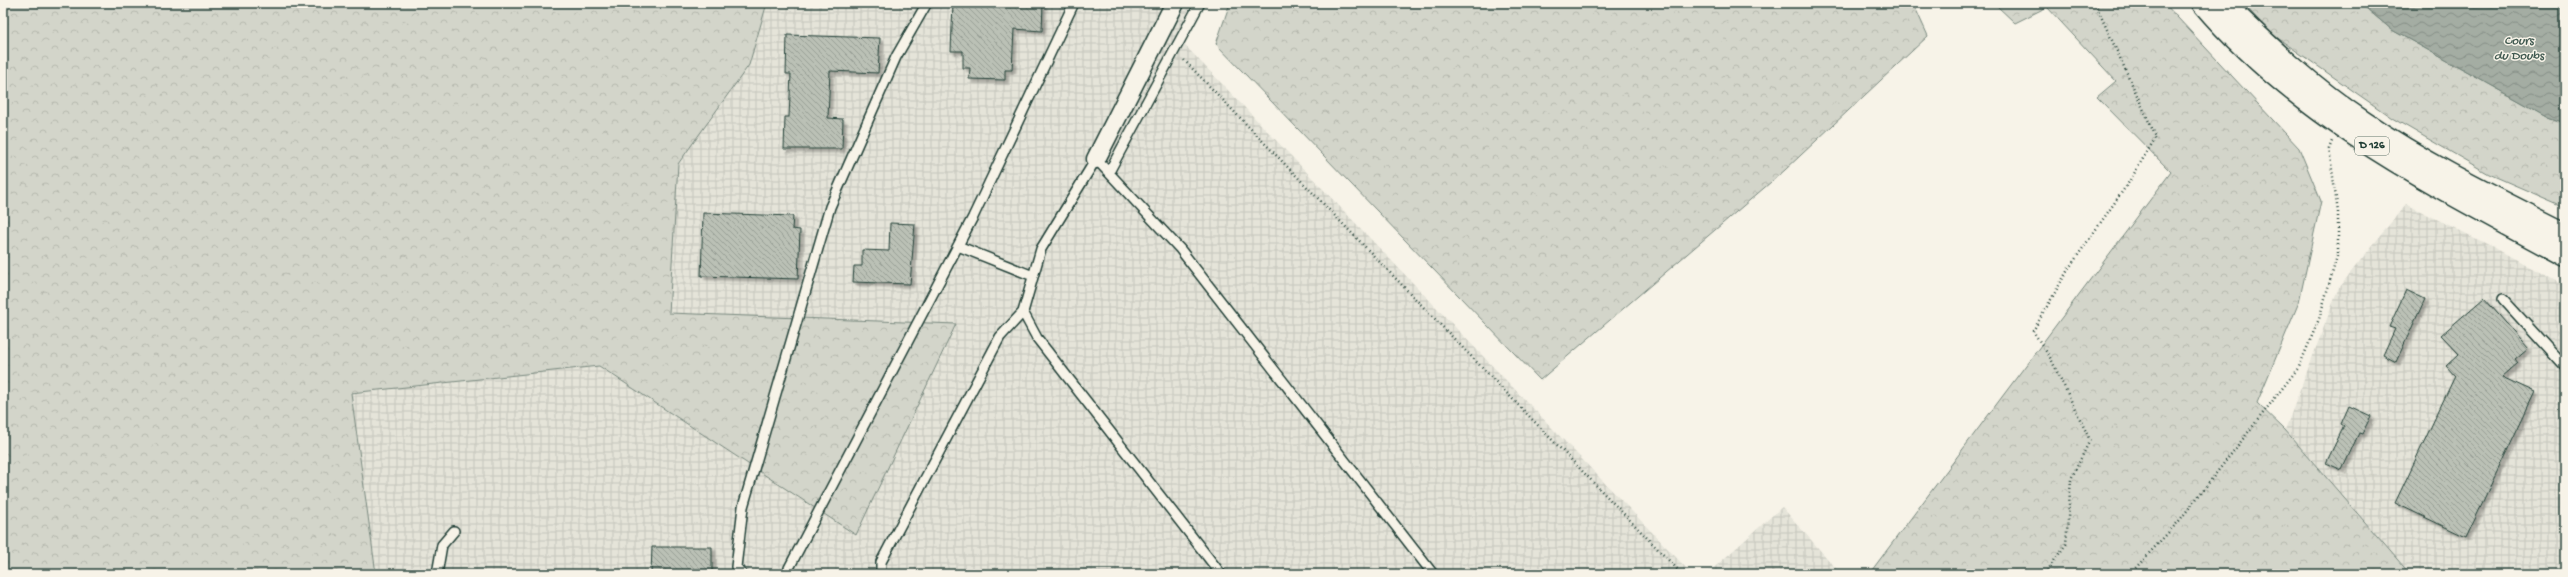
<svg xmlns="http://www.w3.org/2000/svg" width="2568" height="577" viewBox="0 0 2568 577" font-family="'Gochi Hand',sans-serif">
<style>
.industrial{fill:url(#industrial-grid)}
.forest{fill:url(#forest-crowns);stroke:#79897f}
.water{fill:url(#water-waves);stroke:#6f8077}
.building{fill:url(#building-back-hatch);stroke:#1f3d34;filter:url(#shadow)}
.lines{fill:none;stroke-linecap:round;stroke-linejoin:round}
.lane-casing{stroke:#1f3d34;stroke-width:12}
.street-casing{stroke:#1f3d34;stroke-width:21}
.primary-casing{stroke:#1f3d34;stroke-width:25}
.path{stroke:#1f3d34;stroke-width:2.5;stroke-dasharray:1 3;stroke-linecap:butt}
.lane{stroke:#f7f3e8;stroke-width:9}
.street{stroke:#f7f3e8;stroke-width:18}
.primary{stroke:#f7f3e8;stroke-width:22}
.labels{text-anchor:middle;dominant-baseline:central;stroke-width:3;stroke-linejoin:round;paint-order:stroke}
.shield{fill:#f7f3e8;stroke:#60746a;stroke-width:1}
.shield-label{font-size:11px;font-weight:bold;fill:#1f3d34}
.water-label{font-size:13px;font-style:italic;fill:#405950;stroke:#f7f3e8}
</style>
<defs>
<pattern id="industrial-grid" width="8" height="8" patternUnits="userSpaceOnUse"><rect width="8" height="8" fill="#e5e4d9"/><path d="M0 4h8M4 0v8" fill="none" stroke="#c4c4bb"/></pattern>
<pattern id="forest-crowns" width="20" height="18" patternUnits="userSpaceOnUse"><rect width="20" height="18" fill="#d3d5ca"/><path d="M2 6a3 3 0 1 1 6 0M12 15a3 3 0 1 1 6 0" fill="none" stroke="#b5b8ae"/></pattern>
<pattern id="water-waves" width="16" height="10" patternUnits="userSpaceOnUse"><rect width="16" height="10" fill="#a4ada3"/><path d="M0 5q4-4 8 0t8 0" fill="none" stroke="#858e86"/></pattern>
<pattern id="building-back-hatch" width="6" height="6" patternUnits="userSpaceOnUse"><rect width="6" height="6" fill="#bbc1b6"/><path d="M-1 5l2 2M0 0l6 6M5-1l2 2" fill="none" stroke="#979e95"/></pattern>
<filter id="shadow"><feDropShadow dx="3.5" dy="3.5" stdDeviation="1" flood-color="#0004"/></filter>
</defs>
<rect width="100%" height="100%" fill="#f7f3e8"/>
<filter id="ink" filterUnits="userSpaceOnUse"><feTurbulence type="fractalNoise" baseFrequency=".025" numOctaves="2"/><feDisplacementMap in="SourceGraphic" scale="8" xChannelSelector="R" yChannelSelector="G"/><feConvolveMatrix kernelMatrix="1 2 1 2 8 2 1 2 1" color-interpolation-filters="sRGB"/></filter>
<g filter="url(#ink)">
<!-- industrial -->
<path class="industrial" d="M3,3H1192L1176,36L1692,574H3Z
M2406,204L2491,246L2565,286V574H2410L2285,430L2339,287Z
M1782,507L1841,574H1707Z"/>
<!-- forest -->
<path class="forest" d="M3,3H767L749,65L678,164L669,313L956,324L856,535L599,366L351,393L376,574H3Z
M1230,3H1913L1928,36L1785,170L1540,380L1216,44Z
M1997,3H2164L2299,148L2321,201L2299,302L2257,403L2285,430L2410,574H1869L2171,172L2097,97L2116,81L2047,7L2015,23L1997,6Z
M2243,3H2360L2392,30L2548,117L2565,123V207L2489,174L2392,118L2269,32Z"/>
<!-- water -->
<path class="water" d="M2360,3H2565V123L2548,117L2392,30Z"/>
<!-- building -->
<path class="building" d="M953,3H1043L1042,31L1014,29L1012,70H1005V80L969,79L970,68H963V51H951Z
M787,35L880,38L878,73L830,71L828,118L843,119L842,149H784L785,117H789L791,74H786Z
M703,213L793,216L792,229L800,230L798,279L701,276Z
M890,223L915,224L910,284L853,282L854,266H862V250L889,251Z
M2406,290L2425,299L2396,362L2383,355L2395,329L2389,327Z
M2484,298L2528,348L2515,359L2518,363L2502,377L2535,392L2466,537L2395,503L2455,376L2446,366L2459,354L2441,335Z
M2349,406L2371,416L2362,434L2359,433L2342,470L2326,463L2344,426L2341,424Z
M652,547H712V574H651Z"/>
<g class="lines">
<defs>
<path id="lane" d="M1109,172L1200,3
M958,246L1033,276
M2503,299L2565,367
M1023,312L1037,338L1221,574
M437,574L442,545L454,531
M742,574L736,567L743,507L830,207L896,57L927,3
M789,574V568L973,217L1074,3
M881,574V562L1000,337L1023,312L1041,249L1096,159L1180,249L1433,574"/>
<path id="street" d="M1096,159L1175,3"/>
<path id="primary" d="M2203,3C2300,118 2436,185 2565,255
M2223,3C2267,46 2313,89 2364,123C2427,166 2496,199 2565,234"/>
</defs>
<!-- lane casing -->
<use href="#lane" class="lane-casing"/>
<!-- street casing -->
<use href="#street" class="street-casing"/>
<!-- primary casing -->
<use href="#primary" class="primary-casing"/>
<!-- path -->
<path class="path" d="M1184,60L1682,574
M2045,574L2066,544L2071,479L2090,440L2051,359L2033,331L2069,268L2129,182L2156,137L2095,3
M2130,574L2179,521L2299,367L2319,319L2338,253V212L2329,149L2332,141"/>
<!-- lane -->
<use href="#lane" class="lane"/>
<!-- street -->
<use href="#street" class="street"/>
<!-- primary -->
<use href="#primary" class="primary"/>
</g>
</g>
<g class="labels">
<!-- shield labels -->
<rect class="shield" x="2355" y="137" width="34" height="18" rx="3"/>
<g class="shield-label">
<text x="2372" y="146">D 126</text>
</g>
<!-- water labels -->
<g class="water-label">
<text x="2519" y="41">Cours<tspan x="2519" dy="15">du Doubs</tspan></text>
</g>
</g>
<!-- margin -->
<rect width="2568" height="577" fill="none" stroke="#f7f3e8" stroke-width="16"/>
<rect x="8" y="8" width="2552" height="561" fill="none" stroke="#1f3d34" stroke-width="1.5" filter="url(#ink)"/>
</svg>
